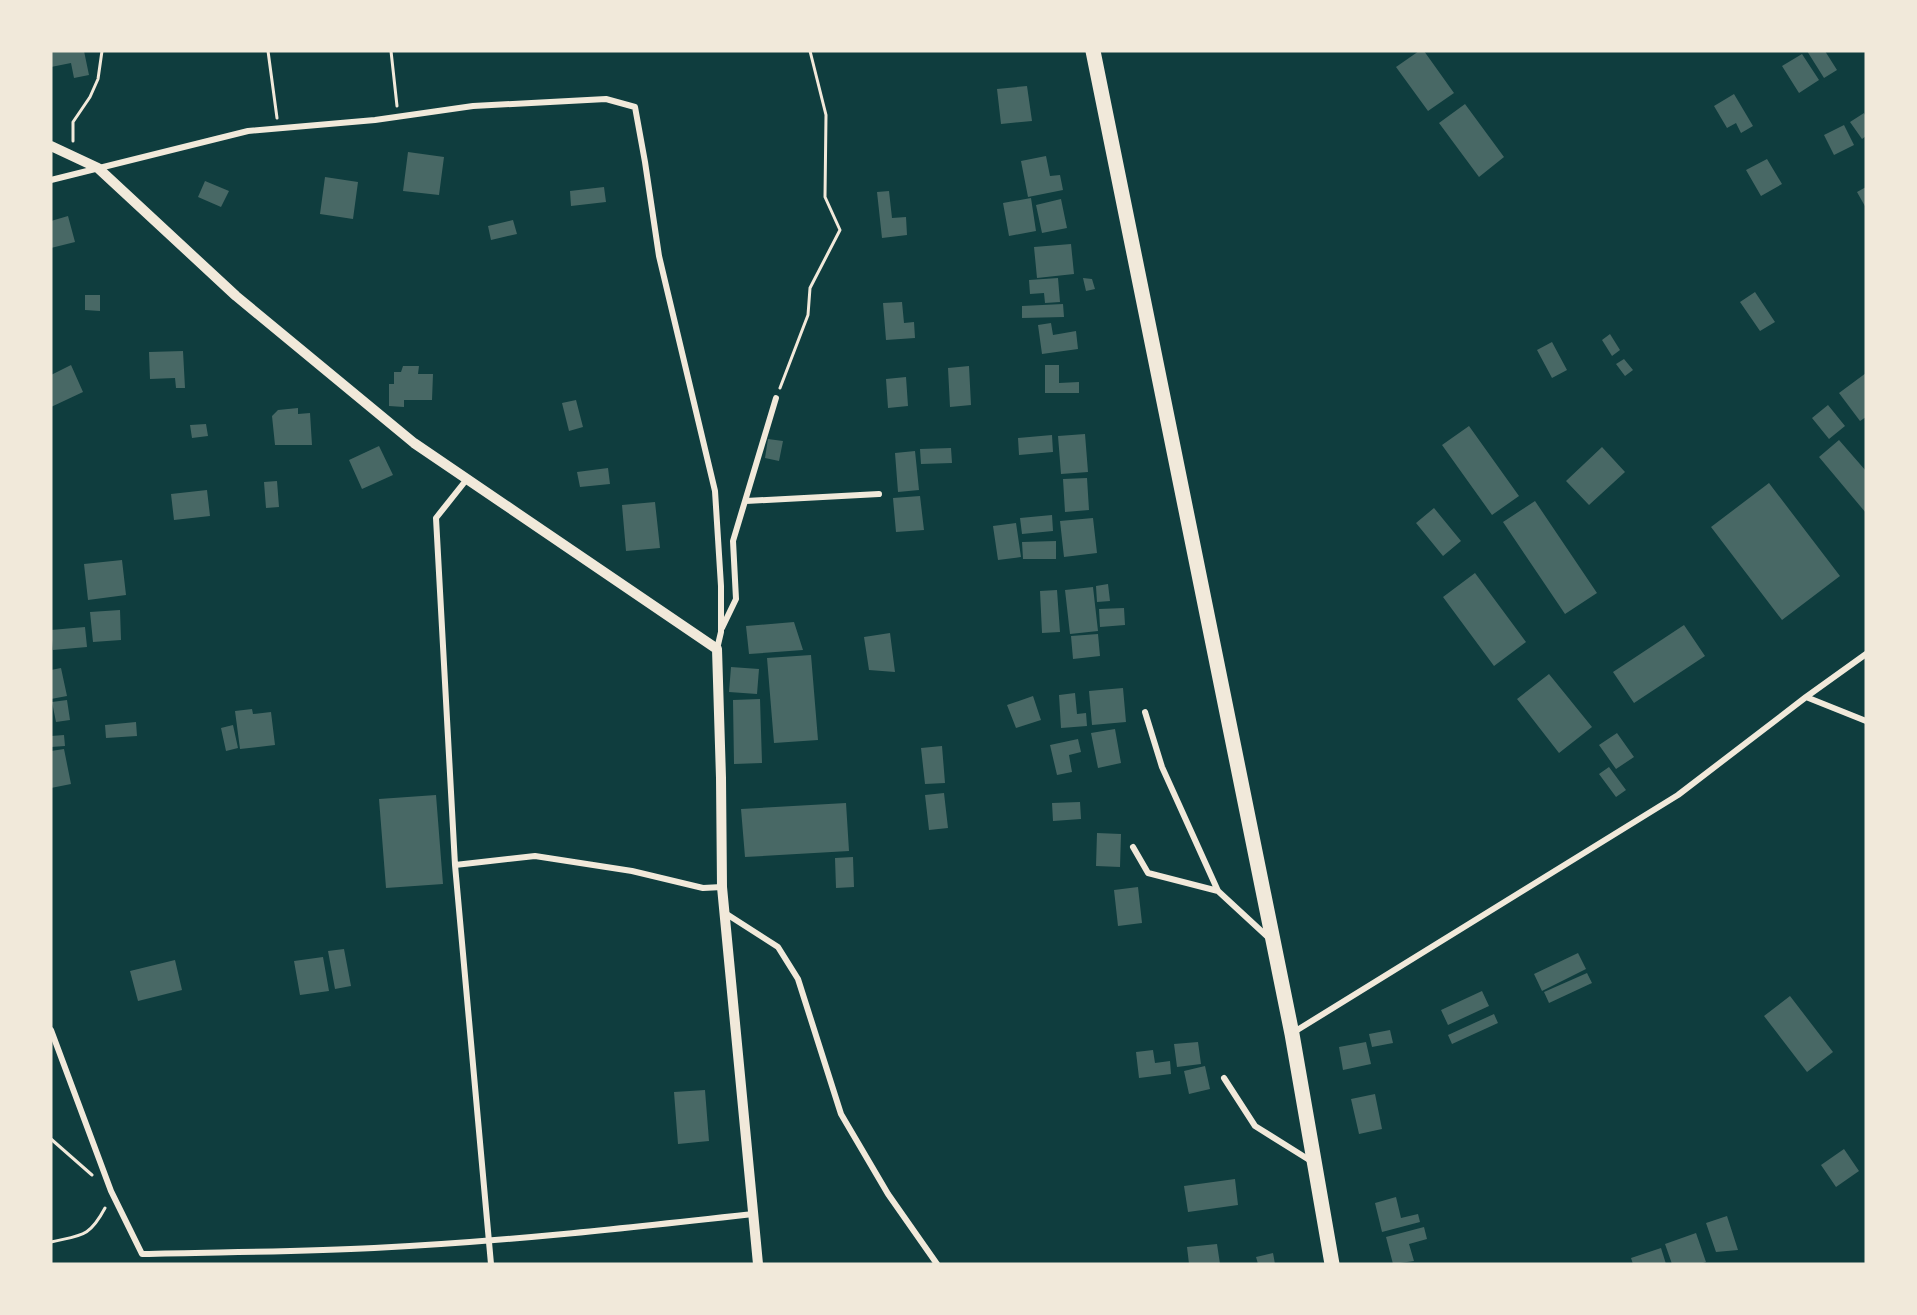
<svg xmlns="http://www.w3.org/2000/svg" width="1917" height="1315" viewBox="0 0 1917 1315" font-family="'PT Sans Narrow',sans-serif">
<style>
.building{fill:#486865}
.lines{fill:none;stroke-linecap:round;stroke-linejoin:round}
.path{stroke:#f1e9da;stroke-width:3}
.minor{stroke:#f1e9da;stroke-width:6}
.tertiary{stroke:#f1e9da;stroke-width:10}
.primary{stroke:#f1e9da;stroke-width:15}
</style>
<rect width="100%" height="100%" fill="#0f3d3e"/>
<!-- building -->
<path class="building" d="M51,51H84L89,75L74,78L71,63L51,67Z
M1419,51H1424L1454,93L1428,111L1396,67Z
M1807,51H1825L1837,70L1824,78Z
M1802,54L1819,80L1799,93L1782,66Z
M1027,86L1032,121L1001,124L997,89Z
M1734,94L1753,126L1741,133L1736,123L1727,128L1714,106Z
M1465,104L1504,157L1479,177L1439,123Z
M1864,113L1866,117V136L1862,139L1850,122Z
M1844,125L1854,145L1834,155L1824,135Z
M408,152L444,157L439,195L403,191Z
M1046,156L1050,176L1060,175L1063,190L1028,197L1021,161Z
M1767,159L1782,184L1761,196L1746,170Z
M325,177L358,182L353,219L320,214Z
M205,181L229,191L221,207L198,197Z
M604,187L606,202L571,206L570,191Z
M1866,187V208L1857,192Z
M889,191L892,218L906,217L907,235L882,238L877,192Z
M1031,198L1036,231L1009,236L1003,203Z
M1061,199L1067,228L1042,233L1036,205Z
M68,216L75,242L51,248V221Z
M513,220L517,234L491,240L488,226Z
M1071,244L1074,274L1037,278L1034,247Z
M1058,278L1060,302L1045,303L1044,293L1030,294L1029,280Z
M1083,278L1092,279L1095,289L1086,291Z
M1755,292L1775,322L1760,331L1740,302Z
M85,295H100V311L85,310Z
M902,302L904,323L914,322L915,338L886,340L883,303Z
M1063,304L1064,317L1022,318V306Z
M1051,323L1053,335L1076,331L1078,349L1042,354L1038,325Z
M1610,334L1620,350L1612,356L1602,340Z
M1552,342L1567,370L1552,378L1537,350Z
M183,351L185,388H176L175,378L150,379L149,352Z
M1624,359L1633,370L1625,376L1616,364Z
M71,365L83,392L51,407V375Z
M1045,365H1059V383L1079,382V393H1045Z
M403,366H419L418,374H433L432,400H404V407L389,406V384H394V372H401Z
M969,366L971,405L950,407L948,368Z
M1866,373V417L1860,421L1839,393Z
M906,377L908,406L888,408L886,379Z
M576,400L583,427L569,431L562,403Z
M1828,405L1845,426L1829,439L1812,418Z
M298,408V414L310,413L312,445H275L272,416L278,410Z
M206,424L208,436L192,438L190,425Z
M1469,426L1519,496L1492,515L1442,445Z
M1085,434L1088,472L1061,474L1058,436Z
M1052,435L1053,452L1019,455L1018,438Z
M768,439L783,441L779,461L765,458Z
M1839,440L1866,471V513L1819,457Z
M379,446L393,475L362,489L349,460Z
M1602,447L1625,472L1589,505L1566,481Z
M951,448L952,463L921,464L920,449Z
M915,451L919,490L898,492L895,453Z
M608,468L610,484L580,487L577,472Z
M1087,478L1089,510L1065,512L1063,479Z
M277,481L279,507L266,508L264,482Z
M1769,483L1840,576L1782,620L1711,527Z
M207,490L210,516L174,520L171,494Z
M920,496L924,530L896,532L893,498Z
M1535,501L1597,593L1565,614L1503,522Z
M655,502L660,548L626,551L622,505Z
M1434,508L1461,541L1443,556L1416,523Z
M1052,515L1053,531L1022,534L1020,518Z
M1093,518L1097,553L1064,557L1060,521Z
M1016,523L1021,557L998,560L993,526Z
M1056,541V559H1023L1022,542Z
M122,560L126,595L88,600L84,564Z
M1475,573L1526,642L1494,666L1443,597Z
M1108,584L1110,601L1097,602L1096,586Z
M1093,587L1098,631L1070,634L1065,590Z
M1057,590L1060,632L1042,633L1040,591Z
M1124,608L1125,625L1100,627L1099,609Z
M120,610L121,640L93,642L90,612Z
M794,622L803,650L749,654L746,626Z
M1684,625L1705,656L1634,703L1613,672Z
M85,627L87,647L53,650L51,630Z
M890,633L895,672L869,670L864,637Z
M1098,634L1100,656L1073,659L1071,636Z
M811,655L818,740L774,743L767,658Z
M731,667L759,669L757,694L729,692Z
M61,668L67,696L51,699V670Z
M1549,674L1592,727L1559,753L1517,699Z
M1123,688L1126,722L1092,725L1089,691Z
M1075,693L1077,714L1086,713L1087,726L1061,728L1059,695Z
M1033,696L1041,720L1016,728L1007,705Z
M760,699L762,763L734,764L733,700Z
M67,700L70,720L56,722L52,702Z
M252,709L253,714L271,712L275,745L240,749L235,711Z
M136,722L137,736L106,738L105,725Z
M233,725L238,748L226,751L221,728Z
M1115,729L1121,763L1098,768L1091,733Z
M1617,733L1634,757L1616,769L1599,745Z
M64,735L65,746L51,747V736Z
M1078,739L1081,752L1069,755L1072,772L1057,775L1050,745Z
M942,746L945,783L925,784L921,748Z
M64,749L71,784L51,788V751Z
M1609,767L1626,790L1616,797L1599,774Z
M944,793L948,828L929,830L925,795Z
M436,795L443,884L386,888L379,799Z
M1080,802L1081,819L1053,821L1052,803Z
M846,803L849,851L745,857L741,809Z
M1097,833L1121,834L1120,867L1096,866Z
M853,857L854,887L836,888L835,858Z
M1138,887L1142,923L1118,926L1114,890Z
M344,949L351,986L335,989L328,951Z
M1578,953L1586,969L1542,991L1534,974Z
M323,957L329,991L300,995L294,961Z
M175,960L182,990L138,1001L130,971Z
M1587,973L1592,983L1549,1003L1544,992Z
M1482,991L1489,1006L1448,1025L1441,1010Z
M1790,996L1833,1052L1807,1072L1764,1016Z
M1494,1014L1498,1023L1452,1044L1448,1035Z
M1390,1030L1393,1043L1372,1047L1369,1034Z
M1198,1042L1201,1064L1177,1067L1174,1044Z
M1366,1042L1371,1064L1343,1070L1339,1047Z
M1153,1050L1155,1063L1170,1061L1171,1074L1139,1078L1136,1052Z
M1205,1066L1210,1089L1189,1094L1184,1071Z
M705,1090L709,1141L678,1144L674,1092Z
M1375,1094L1382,1129L1359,1134L1351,1099Z
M1844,1149L1859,1171L1836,1187L1821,1165Z
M1235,1179L1238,1205L1188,1212L1184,1186Z
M1396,1197L1401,1218L1418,1214L1420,1222L1382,1232L1375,1203Z
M1727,1216L1738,1250L1716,1252L1706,1223Z
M1424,1227L1427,1239L1409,1244L1414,1261L1393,1264L1386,1237Z
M1696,1233L1706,1262L1700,1264H1672L1665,1244Z
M1217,1244L1220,1264H1189L1187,1247Z
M1661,1248L1666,1264H1633L1631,1258Z
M1273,1253L1275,1264H1258L1256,1257Z"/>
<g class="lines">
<!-- path -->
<path class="path" d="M268,51L277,118
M391,51L397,106
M73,141V122L90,97L98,79L102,51
M780,388L808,315L810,288L840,230L825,197L826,115L810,51
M51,1139L92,1175
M51,1242C81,1235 89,1238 105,1208"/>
<!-- minor -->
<path class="minor" d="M51,180L248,131L375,120L473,106L606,99L635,107L645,162L659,256L715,491L721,586V632L717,649
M467,479L436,518L455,865L491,1264
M746,501L879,494
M722,628L736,599L733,541L776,398
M1806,697L1866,721
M1145,712L1162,767L1218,891L1270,939
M1133,847L1148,873L1218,891
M455,865L535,856L632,871L703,888L722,887
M725,913L778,947L798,979L841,1114L888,1194L937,1264
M51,1030L111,1191L142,1254C219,1252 297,1252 374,1248C501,1242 627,1228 753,1214
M1294,1032L1678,795L1806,697L1866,654
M1224,1078L1255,1126L1311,1161"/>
<!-- tertiary -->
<path class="tertiary" d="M51,146L98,168L236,296L414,443L717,649L721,778L722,887L758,1264"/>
<!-- primary -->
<path class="primary" d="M1093,51L1292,1034L1332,1264"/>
</g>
<!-- border -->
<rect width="1917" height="1315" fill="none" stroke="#f1e9da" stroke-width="105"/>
</svg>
